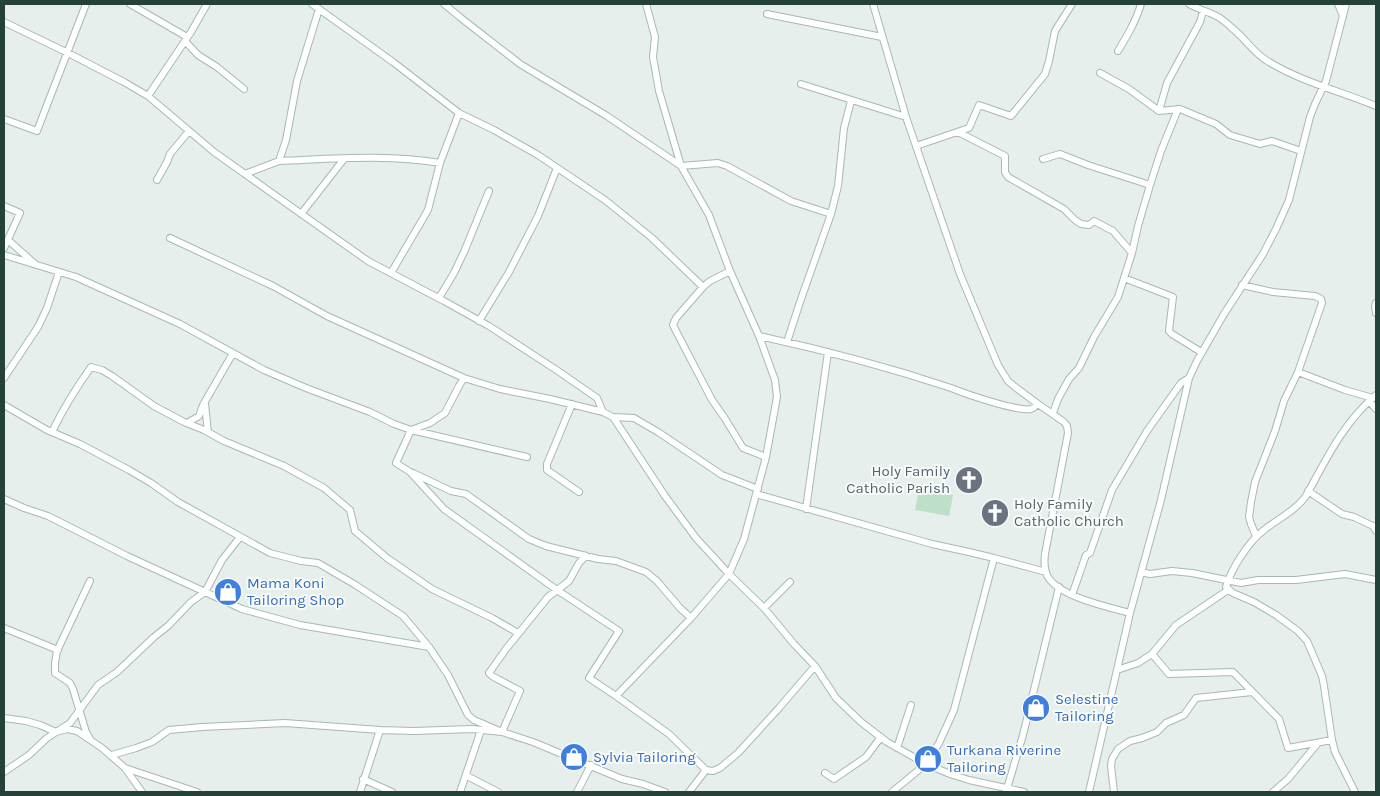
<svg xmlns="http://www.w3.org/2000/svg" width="1380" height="796" viewBox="0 0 1380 796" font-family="Karla,sans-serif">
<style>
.pitch{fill:#bfe0c8}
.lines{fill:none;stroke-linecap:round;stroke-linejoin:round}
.minor-casing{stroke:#a8b8b2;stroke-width:8}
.minor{stroke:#fff;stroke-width:6}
.labels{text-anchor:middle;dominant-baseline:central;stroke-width:4;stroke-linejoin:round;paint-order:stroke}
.worship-label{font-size:15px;fill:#5b616d;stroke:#f7fbf9;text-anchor:end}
.shop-label{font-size:15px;fill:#366cbe;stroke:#f7fbf9;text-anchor:start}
</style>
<rect width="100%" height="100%" fill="#e6efeb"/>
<!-- pitch -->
<path class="pitch" d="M919,489L953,495L949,516L915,510Z"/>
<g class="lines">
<defs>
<path id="minor" d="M130,4L187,37
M312,4L393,62L459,113L494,130L538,155L605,200L652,238L703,287L710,281L730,271
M444,4L461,18L520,64L607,116L681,166L718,163L727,166L791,201L831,214
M646,4L655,37L653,57L659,91L681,166L709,215L730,271L759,336L775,380L777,397L766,457L744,539L729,574L691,618L616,696L669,734L706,770
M873,4L906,117L960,274L998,365L1008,381L1015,387L1038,404L1064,422L1067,426L1068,433L1045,554C1044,562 1044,570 1048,577C1060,597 1108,607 1130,613
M1189,4C1196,8 1202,10 1210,13C1218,16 1226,22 1232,28C1245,38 1254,54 1269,62C1302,82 1340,91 1376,106
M1338,4L1343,16
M767,14L882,37
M4,22L68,53L124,82L148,96L214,152L368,261L444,301L489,326L558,371L597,398L603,412
M185,41L198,55L217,67L244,89
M1118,51C1127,36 1136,21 1141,4
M1100,73L1129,89L1159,111L1180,109L1216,124L1230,135L1260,144L1272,141L1301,151
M801,84L906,117
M148,96L191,32L207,4
M1159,111L1167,83L1200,22L1203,11
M4,119L37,131L86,4
M958,132L1005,156V172L1008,177L1064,209L1075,220L1081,224L1089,225L1094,221L1113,231L1132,253
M916,146L969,128L979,105L1011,116L1045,74L1049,61L1055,31L1072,4
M1043,159L1060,154L1088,165L1150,185
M279,161C332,159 387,154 440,163
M245,174L279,161L286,140L297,81L319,9
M157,180L167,162L170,154L189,131
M4,206L20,213L4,248
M301,214L344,159
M170,238L273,286L327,316L464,378L500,389L550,399L603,412L613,417L665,496L696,538L729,574L764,608L794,644L815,666L836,698L861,722L887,742L926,764L950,774L969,780L1024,792
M8,240L35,264
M4,255L76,277L180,324L264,370L306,388L370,412L394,424L411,430L527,457
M391,273L428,210L440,163L459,113
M1124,278L1173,297L1169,331L1172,334L1201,352
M1242,285L1273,292L1315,296L1321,299L1322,303L1298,372L1284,401L1275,431L1255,482L1251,502L1249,517L1251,524L1256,536
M703,287L676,318L673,325L676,331L712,400L724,417L743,448L766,457
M439,298L454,273L464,252L489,191
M1376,303L1375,306L1376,313
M479,321L509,272L538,216L557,168
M759,336C824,350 888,367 951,388C966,394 1018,412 1031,409C1034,408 1036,406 1038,404
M787,342L800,302L831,214L838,186L844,128L851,101
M1298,372L1345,390L1373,398
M4,378L38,327L47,308L59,272
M464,378L459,386L445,413L430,423L411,430L396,463L410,472L444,509L557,590L619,631L589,678L616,696
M1369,401L1376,409
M205,404L208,432
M572,404L547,464V470L579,492
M4,405L47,430L80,444L129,470L151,483L178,502L270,553L301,561L318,563L354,584L403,616L429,647L448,675L468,715L474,720L502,732L520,691L492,676L489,673L506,649L548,597L569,581L579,563L586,556
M1053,413L1058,399L1069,379L1079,368L1094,337L1118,297L1132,253L1138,226L1150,185L1161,151L1178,109
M613,417L634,418L658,432L722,475L758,489
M187,423L199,416L203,405L233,353
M52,432C63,409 76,388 91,367L102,370L112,376L154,406L184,422L204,430L224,441L284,466L324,488L350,510L355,531L387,558L432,589L492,618L518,633
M413,473L451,491L466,494L529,539L546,546L598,559L616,561L646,572L657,581L680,608L691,618
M1308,491L1342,514L1354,517L1373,526L1376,531
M756,494L932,544L969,552L994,558
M4,499L24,508L48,516L127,556L242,609L300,625L429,647
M806,509L828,352
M1141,572L1150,574L1172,571L1192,573L1241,583L1258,580H1296L1345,574L1376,580
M1072,595L1086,555L1090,553L1112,490L1147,431L1181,383L1189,378
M764,608L790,582
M4,628L58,650
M1152,654L1176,625L1228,590
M1117,670L1138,663L1152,654L1169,674L1233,672L1279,719L1288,748L1332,740
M4,718L26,721L40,725L56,732L67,729L77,731L102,748L125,768L142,792
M90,739L86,732L73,689L70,683L55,673V663L57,651L90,581
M897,748L911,705
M112,755L136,748L152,742L169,730L202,727L285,723L380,730L413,731L472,729L502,732L533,742L622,779L643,784L665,792
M125,768L197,792
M4,772L29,755L47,738L70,723L98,685L117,672L154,637L168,626L191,602L205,592L222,560L240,537
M825,773L834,779L866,757L881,737
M467,776L498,792
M363,779L392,792
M360,792L380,730
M460,792L481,730
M577,792L591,765
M689,792L706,770L713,771L720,768L738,753L779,708L815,666
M892,792L926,764L939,743L954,710L994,558L1046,572
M1006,792L1023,735L1059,587
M1089,792L1130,613L1161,500L1189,378L1197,361L1224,314L1263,254L1276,229L1289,200L1310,117L1315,104L1326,81L1346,4
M1114,792L1111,766L1112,759L1118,749L1130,741L1142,738L1157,732L1166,723L1184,715L1196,698L1252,692
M1273,792L1288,779L1318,743
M1355,792L1335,752L1332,740L1324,686L1322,676L1307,641L1298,631L1276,615L1254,602L1233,593L1226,587C1231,569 1249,541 1264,530C1279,518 1295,511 1306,496C1327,458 1343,423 1376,395"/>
</defs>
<!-- minor casing -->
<use href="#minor" class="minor-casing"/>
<!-- minor -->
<use href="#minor" class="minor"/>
</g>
<!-- icons -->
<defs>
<symbol id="church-disc" viewBox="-11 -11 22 22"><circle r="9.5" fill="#6b7280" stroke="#f7fbf9"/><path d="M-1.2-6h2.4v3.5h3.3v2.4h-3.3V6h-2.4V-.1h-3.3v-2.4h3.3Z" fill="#fff"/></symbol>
<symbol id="shop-disc" viewBox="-11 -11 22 22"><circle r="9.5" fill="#3f7fe0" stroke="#f7fbf9"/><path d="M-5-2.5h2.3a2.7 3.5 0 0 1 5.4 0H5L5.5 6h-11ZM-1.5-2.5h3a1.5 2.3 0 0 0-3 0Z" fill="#fff"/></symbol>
</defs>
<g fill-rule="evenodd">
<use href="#church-disc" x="953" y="464" width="32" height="32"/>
<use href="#church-disc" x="979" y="497" width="32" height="32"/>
<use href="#shop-disc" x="212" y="576" width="32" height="32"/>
<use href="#shop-disc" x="1020" y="692" width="32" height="32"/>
<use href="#shop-disc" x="558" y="741" width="32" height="32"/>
<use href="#shop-disc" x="912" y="743" width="32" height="32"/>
</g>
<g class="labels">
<!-- worship labels -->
<g class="worship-label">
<text x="950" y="471">Holy Family<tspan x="950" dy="17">Catholic Parish</tspan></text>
<text x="1014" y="504" text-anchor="start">Holy Family<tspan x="1014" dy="17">Catholic Church</tspan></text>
</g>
<!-- shop labels -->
<g class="shop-label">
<text x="247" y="583">Mama Koni<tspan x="247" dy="17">Tailoring Shop</tspan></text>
<text x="1055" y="699">Selestine<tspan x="1055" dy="17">Tailoring</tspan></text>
<text x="947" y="750">Turkana Riverine<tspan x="947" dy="17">Tailoring</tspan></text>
<text x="593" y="757">Sylvia Tailoring</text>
</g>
</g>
<!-- border -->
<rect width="1380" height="796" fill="none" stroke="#24423a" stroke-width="10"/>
</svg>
